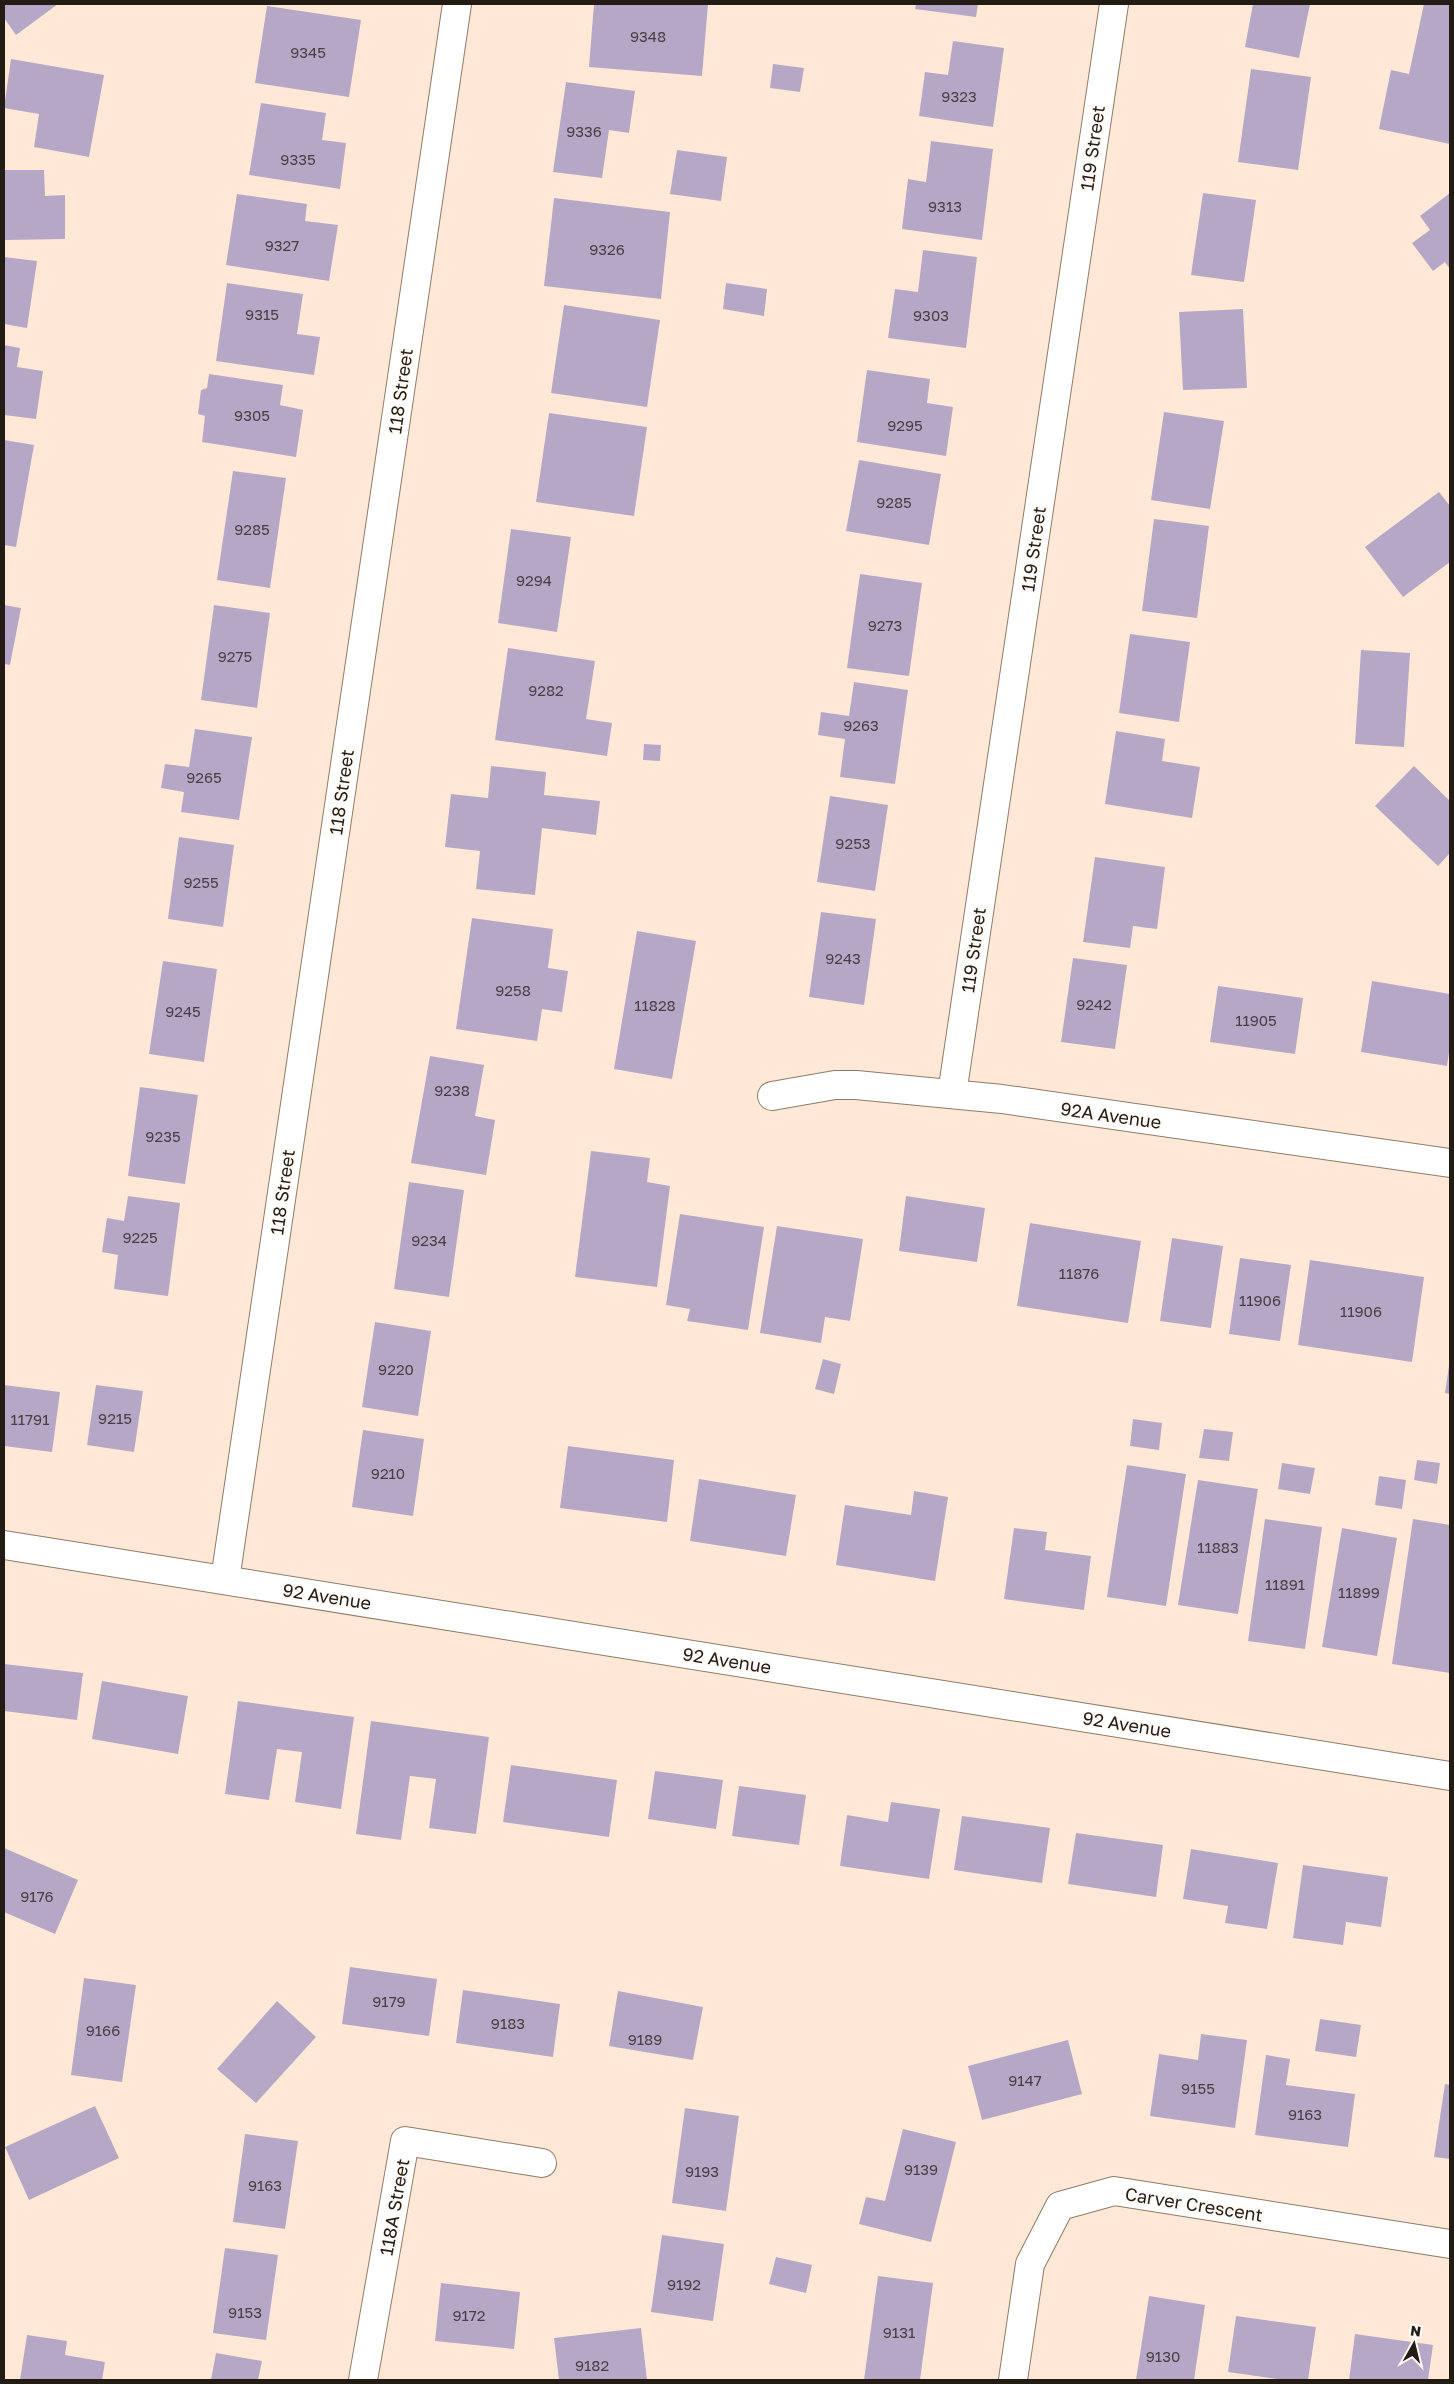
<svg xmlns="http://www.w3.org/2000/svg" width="1454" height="2384" viewBox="0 0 1454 2384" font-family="'Golos Text',sans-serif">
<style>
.building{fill:#b6a7c7}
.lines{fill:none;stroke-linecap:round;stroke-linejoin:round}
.street-casing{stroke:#8e7b69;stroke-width:30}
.secondary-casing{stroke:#8e7b69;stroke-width:30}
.street{stroke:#fff;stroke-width:28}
.secondary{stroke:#fff;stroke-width:28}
.labels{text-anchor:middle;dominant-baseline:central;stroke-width:4;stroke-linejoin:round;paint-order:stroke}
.number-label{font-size:15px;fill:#483f42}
.street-label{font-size:18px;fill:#231c15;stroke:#fefaf6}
</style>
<rect width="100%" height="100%" fill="#ffe9d6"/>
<!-- building -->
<path class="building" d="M4,4H58L16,35L4,18Z
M594,4H708L702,76L589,67Z
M916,4H978L976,17L915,9Z
M1253,4H1310L1299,58L1245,47Z
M1424,4H1450V144L1379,129L1391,70L1409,74Z
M267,6L361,20L349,97L255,83Z
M953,41L1004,48L993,127L919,116L925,72L948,75Z
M11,59L104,75L89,157L34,147L39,114L4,108Z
M773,64L804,68L800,92L770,88Z
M1251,69L1311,77L1298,170L1238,162Z
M566,82L635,91L629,133L609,130L602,178L553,172Z
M261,103L326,113L322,140L346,143L340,189L249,175Z
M931,141L993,149L982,240L902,229L908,179L926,182Z
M677,150L727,157L721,201L670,194Z
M4,170H44L45,196L65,195V239L4,240Z
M1203,193L1256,200L1244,282L1191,275Z
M1450,193V269L1445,262L1433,271L1412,243L1430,230L1420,216Z
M237,194L307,204L305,221L338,225L329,281L226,265Z
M554,198L670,212L661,299L544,286Z
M923,250L977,257L966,348L888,338L895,289L918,292Z
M4,257L37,261L27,328L4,324Z
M227,283L303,294L297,334L320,337L314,375L216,361Z
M726,283L767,289L764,316L723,309Z
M564,305L660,320L647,407L551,393Z
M1243,309L1247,388L1183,390L1179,312Z
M4,345L20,348L17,367L43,371L36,419L4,415Z
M867,370L930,379L927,403L953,407L946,456L857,442Z
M209,374L283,385L280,405L303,410L296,457L202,442L205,416L198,414L201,390L207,388Z
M1164,412L1224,421L1210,509L1151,500Z
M549,413L647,427L634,516L536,502Z
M4,440L34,445L16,547L4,545Z
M859,460L941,474L929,545L846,531Z
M233,471L286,478L270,588L217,580Z
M1439,492L1450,506V562L1403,597L1365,547Z
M1154,519L1209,526L1197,618L1142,611Z
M511,529L571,537L557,632L498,623Z
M860,574L922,583L909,676L847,668Z
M4,605L21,608L10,665L4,664Z
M214,605L270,613L257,708L201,700Z
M1130,634L1190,642L1179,722L1119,713Z
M508,648L595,661L586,719L612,723L607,756L495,740Z
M1361,650L1410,653L1404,747L1355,744Z
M854,682L908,690L895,784L840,777L845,739L818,735L821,712L849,716Z
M195,729L252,737L239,820L181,812L184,792L161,788L165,764L189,767Z
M1116,731L1165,739L1162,761L1200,767L1192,818L1105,804Z
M644,744L661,745L660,761L643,760Z
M491,766L546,772L544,795L600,801L596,835L542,828L535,895L476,889L480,851L445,847L451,794L488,798Z
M1414,766L1450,801V853L1438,866L1375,806Z
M830,796L888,805L875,891L817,882Z
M179,837L234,845L223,927L168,919Z
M1095,857L1165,867L1157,929L1133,926L1130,948L1083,942Z
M821,912L876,919L864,1005L809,997Z
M472,918L553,929L548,968L568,971L562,1012L542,1009L537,1041L456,1029Z
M637,931L696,941L672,1079L614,1069Z
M1073,958L1127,965L1115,1049L1061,1042Z
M163,961L217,969L204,1062L149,1054Z
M1372,981L1450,994V1045L1447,1066L1361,1052Z
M1218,986L1303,998L1295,1054L1210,1042Z
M430,1056L484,1065L475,1116L495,1120L486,1175L411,1163Z
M140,1087L198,1095L185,1184L128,1176Z
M591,1151L650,1158L647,1182L670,1186L657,1287L575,1277Z
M409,1182L464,1190L449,1297L394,1289Z
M128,1196L180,1203L168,1296L114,1289L118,1255L102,1252L107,1218L124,1221Z
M906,1196L985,1208L977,1262L899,1251Z
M680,1214L764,1227L748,1330L687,1321L690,1309L666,1305Z
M1030,1223L1141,1241L1128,1323L1017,1306Z
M777,1226L863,1239L850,1321L825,1317L821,1343L760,1333Z
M1172,1238L1223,1246L1211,1328L1160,1321Z
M1240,1258L1291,1265L1280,1341L1229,1334Z
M1310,1260L1424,1277L1412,1362L1298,1345Z
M375,1322L431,1331L418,1416L362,1407Z
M823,1359L841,1364L834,1394L815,1389Z
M1449,1366H1450V1394L1445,1393Z
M4,1385L60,1392L52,1452L4,1446Z
M96,1385L143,1391L134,1452L87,1445Z
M1133,1419L1162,1423L1159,1450L1130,1446Z
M1204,1429L1233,1432L1229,1461L1199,1458Z
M363,1430L424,1439L413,1516L352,1507Z
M568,1446L674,1460L667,1522L560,1508Z
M1417,1460L1440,1463L1437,1484L1414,1480Z
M1282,1463L1315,1468L1310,1494L1278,1489Z
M1127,1465L1186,1474L1166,1606L1107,1597Z
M1379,1476L1406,1480L1402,1509L1375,1505Z
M699,1479L796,1495L786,1556L690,1541Z
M1198,1480L1258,1489L1238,1614L1178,1605Z
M914,1491L948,1497L935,1581L836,1565L845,1505L911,1515Z
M1265,1519L1322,1527L1305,1649L1248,1641Z
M1413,1519L1450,1525V1673L1392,1664Z
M1014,1528L1047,1532L1045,1550L1091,1556L1084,1610L1004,1599Z
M1342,1528L1397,1538L1377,1656L1322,1647Z
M4,1664L83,1673L77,1720L4,1711Z
M102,1681L188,1696L178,1754L92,1739Z
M238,1701L354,1717L341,1809L295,1802L302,1752L277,1749L269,1800L225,1794Z
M371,1721L489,1737L476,1834L429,1828L436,1779L410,1776L401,1840L356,1834Z
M511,1765L617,1780L609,1837L503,1822Z
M655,1771L723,1780L716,1829L648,1819Z
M739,1786L806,1795L799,1845L732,1836Z
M891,1802L940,1809L929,1879L840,1866L847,1815L888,1822Z
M962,1816L1050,1828L1042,1883L954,1870Z
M1076,1833L1163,1845L1156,1897L1068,1884Z
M4,1848L78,1880L55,1934L4,1912Z
M1191,1849L1278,1863L1267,1929L1225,1923L1228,1906L1183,1899Z
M1303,1865L1388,1877L1381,1927L1346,1922L1343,1945L1293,1938Z
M350,1967L437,1979L429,2036L342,2024Z
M84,1978L136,1985L122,2082L71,2075Z
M463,1990L560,2004L553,2057L456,2043Z
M618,1991L703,2007L693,2060L609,2046Z
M277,2001L316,2037L256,2103L217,2069Z
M1320,2019L1361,2025L1356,2057L1315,2051Z
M1201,2034L1247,2040L1235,2128L1150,2116L1159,2054L1198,2060Z
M1068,2040L1082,2094L982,2120L968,2066Z
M1266,2055L1290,2059L1286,2085L1355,2094L1348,2147L1255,2135Z
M1445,2084L1450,2085V2159L1434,2157Z
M95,2106L119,2158L29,2200L5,2147Z
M685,2108L739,2116L726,2211L672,2203Z
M903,2129L956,2142L931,2242L859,2224L866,2197L885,2201Z
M245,2134L298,2141L285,2229L233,2222Z
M662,2235L724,2244L713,2321L651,2312Z
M225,2248L278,2255L266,2340L213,2333Z
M776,2257L812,2265L806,2293L769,2284Z
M878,2276L933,2283L920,2380H864Z
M441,2283L520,2292L514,2349L435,2341Z
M1149,2296L1205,2305L1194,2380H1136Z
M1236,2316L1316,2327L1308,2380H1284L1228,2372Z
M641,2328L647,2380H559L554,2338Z
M1355,2334L1433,2345L1428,2380H1349Z
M27,2335L67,2341L65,2355L105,2362L102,2380H20Z
M216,2353L262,2361L258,2380H211Z"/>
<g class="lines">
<defs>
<path id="street" d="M952,1094L1114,4
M772,1096L835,1085H856L1002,1099L1450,1163
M225,1580L457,4
M363,2380L405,2141L542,2163
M1013,2380L1030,2264L1060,2206L1114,2191L1450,2244"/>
<path id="secondary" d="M4,1545L1450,1776"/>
</defs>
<!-- street casing -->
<use href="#street" class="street-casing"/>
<!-- secondary casing -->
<use href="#secondary" class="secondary-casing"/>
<!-- street -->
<use href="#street" class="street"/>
<!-- secondary -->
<use href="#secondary" class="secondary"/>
</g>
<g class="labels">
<!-- number labels -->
<g class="number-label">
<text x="648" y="36">9348</text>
<text x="308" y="52">9345</text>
<text x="959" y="96">9323</text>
<text x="584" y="131">9336</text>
<text x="298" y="159">9335</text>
<text x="945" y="206">9313</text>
<text x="282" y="245">9327</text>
<text x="607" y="249">9326</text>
<text x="262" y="314">9315</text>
<text x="931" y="315">9303</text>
<text x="252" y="415">9305</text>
<text x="905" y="425">9295</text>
<text x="894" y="502">9285</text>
<text x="252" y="529">9285</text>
<text x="534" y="580">9294</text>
<text x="885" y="625">9273</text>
<text x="235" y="656">9275</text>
<text x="546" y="690">9282</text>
<text x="861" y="725">9263</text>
<text x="204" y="777">9265</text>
<text x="853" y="843">9253</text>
<text x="201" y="882">9255</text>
<text x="843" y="958">9243</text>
<text x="513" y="990">9258</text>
<text x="1094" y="1004">9242</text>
<text x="655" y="1005">11828</text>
<text x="183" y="1011">9245</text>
<text x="1256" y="1020">11905</text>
<text x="452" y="1090">9238</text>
<text x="163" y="1136">9235</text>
<text x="140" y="1237">9225</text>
<text x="429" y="1240">9234</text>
<text x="1079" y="1273">11876</text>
<text x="1260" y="1300">11906</text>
<text x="1361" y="1311">11906</text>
<text x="396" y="1369">9220</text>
<text x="115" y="1418">9215</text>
<text x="30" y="1419">11791</text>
<text x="388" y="1473">9210</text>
<text x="1218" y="1547">11883</text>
<text x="1285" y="1584">11891</text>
<text x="1359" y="1592">11899</text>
<text x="37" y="1896">9176</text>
<text x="389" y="2001">9179</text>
<text x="508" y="2023">9183</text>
<text x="103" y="2030">9166</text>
<text x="645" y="2039">9189</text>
<text x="1025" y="2080">9147</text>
<text x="1198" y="2088">9155</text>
<text x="1305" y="2114">9163</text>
<text x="921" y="2169">9139</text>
<text x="702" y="2171">9193</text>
<text x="265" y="2185">9163</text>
<text x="684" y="2284">9192</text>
<text x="245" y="2312">9153</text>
<text x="469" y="2315">9172</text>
<text x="899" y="2332">9131</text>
<text x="1163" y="2356">9130</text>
<text x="592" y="2365">9182</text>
</g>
<!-- street labels -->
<g class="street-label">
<text transform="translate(1092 148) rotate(-82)">119 Street</text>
<text transform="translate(400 391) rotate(-82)">118 Street</text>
<text transform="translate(1033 549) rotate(-82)">119 Street</text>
<text transform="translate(341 792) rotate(-82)">118 Street</text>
<text transform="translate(973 950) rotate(-82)">119 Street</text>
<text transform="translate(1111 1115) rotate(8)">92A Avenue</text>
<text transform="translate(282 1192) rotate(-82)">118 Street</text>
<text transform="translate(327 1596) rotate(9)">92 Avenue</text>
<text transform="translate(727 1660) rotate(9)">92 Avenue</text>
<text transform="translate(1127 1724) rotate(9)">92 Avenue</text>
<text transform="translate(1194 2204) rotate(9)">Carver Crescent</text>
<text transform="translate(394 2207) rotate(-80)">118A Street</text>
</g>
</g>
<!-- border -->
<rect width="1454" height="2384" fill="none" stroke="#231c15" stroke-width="10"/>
<!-- north arrow -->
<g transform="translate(1414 2344) rotate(8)" stroke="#fefaf6" stroke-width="4" paint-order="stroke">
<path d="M0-4L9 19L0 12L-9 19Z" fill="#231c15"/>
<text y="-8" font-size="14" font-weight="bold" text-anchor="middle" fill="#231c15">N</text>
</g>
</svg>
